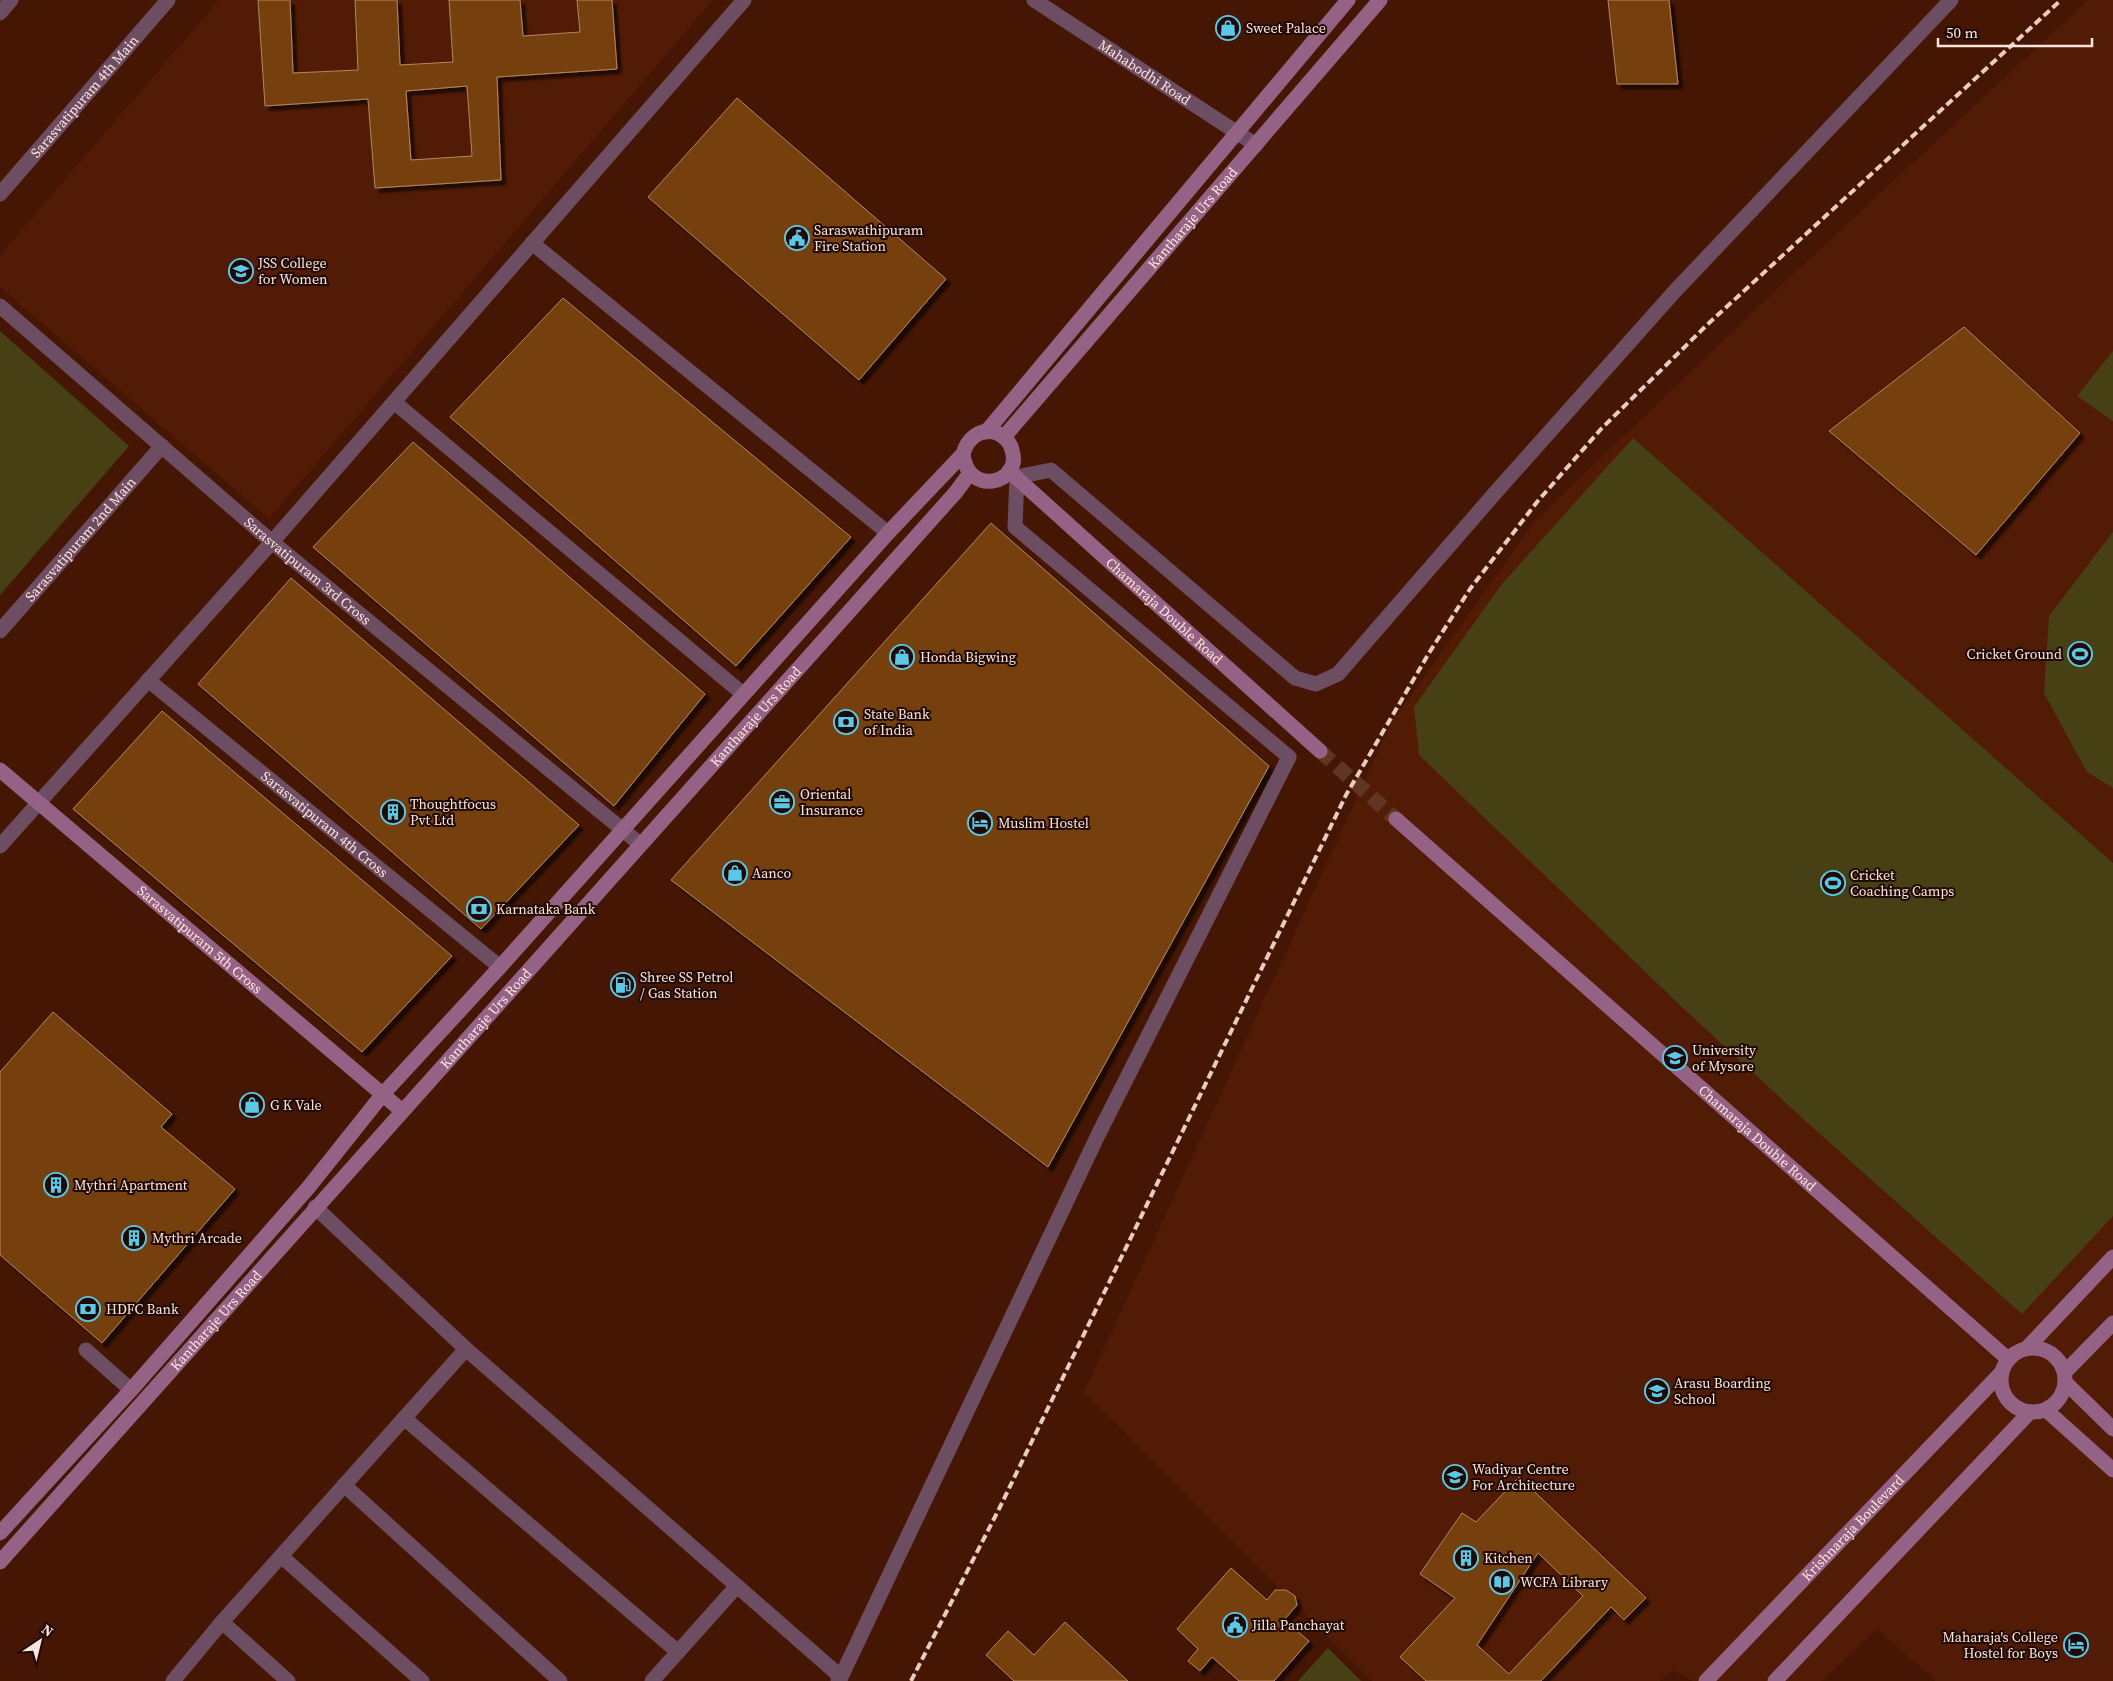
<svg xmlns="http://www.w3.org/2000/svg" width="2113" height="1681" viewBox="0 0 2113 1681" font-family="'Source Serif 4',serif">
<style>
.built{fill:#521b06}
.green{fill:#484015}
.building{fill:#74410d;stroke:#b58661;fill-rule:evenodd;filter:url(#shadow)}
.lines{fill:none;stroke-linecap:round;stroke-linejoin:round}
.secondary-tunnel{stroke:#613524;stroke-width:15;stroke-dasharray:15 8;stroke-linecap:butt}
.street{stroke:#6d4d62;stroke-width:15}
.secondary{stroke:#946284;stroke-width:15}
.rail{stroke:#e8cbc1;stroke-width:4;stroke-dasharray:8 4;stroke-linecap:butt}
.labels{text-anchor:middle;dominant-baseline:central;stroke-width:4;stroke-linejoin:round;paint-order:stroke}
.poi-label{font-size:14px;fill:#fee4db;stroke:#1e0904;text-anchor:start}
.street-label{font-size:14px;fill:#fee4db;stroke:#1e0904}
</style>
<defs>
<filter id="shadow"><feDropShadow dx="4.5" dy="4.5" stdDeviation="1" flood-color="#0009"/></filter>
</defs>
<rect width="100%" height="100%" fill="#451604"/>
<!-- built -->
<path class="built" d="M219,0H713L269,519L0,287V255Z
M2088,0H2113V1681H1936L1877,1629L1822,1681H1693L1673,1670L1660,1681H1372L1084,1392L1391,723L1535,521L1776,290Z"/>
<!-- green -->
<path class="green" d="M0,331L129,446L0,595Z
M2113,351V421L2077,396Z
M1633,438L2113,863V1216L2022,1314L1801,1117L1682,1007L1419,755L1414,707L1502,584Z
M2113,532V788L2087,772L2044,693L2049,616Z
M1328,1648L1361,1681H1298Z"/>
<!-- building -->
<path class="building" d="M258,0H290L293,73L358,70L355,0H397L400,65L453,62L449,0H520L523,36L580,32L577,0H612L617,69L497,77L501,180L375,188L368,99L265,106ZM467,86L472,156L411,160L406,91Z
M1608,0H1669L1678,84H1617Z
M737,98L946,279L859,380L648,197Z
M563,298L851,537L736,666L450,417Z
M1964,327L2080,433L1976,555L1829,431Z
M413,442L705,694L614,806L313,547Z
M991,523L1269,766L1048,1167L671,880Z
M291,578L579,825L481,929L198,684Z
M162,711L452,956L362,1052L73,809Z
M53,1012L172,1114L161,1127L235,1189L102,1343L0,1255V1072Z
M1519,1477L1646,1598L1624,1620L1611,1607L1541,1681H1426L1400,1657L1455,1598L1420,1574L1462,1513L1476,1522ZM1538,1553L1583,1596L1509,1674L1477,1645Z
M1231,1568L1267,1600L1275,1590H1286L1295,1596L1297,1605L1284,1620L1309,1641L1274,1681H1239L1212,1657L1200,1671L1188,1661L1198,1649L1177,1629Z
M1065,1622L1128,1681H1014L986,1655L1008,1631L1034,1655Z"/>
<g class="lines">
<!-- secondary-tunnel -->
<path class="secondary-tunnel" d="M1320,751L1396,819"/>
<!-- street -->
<g class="street">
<path id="s1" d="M1034,0L1256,145"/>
<path d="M0,13L11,0"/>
<path id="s2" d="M0,194L168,0"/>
<path d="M532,243L888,533"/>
<path id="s3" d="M0,306L272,542L640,844"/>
<path d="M394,402L743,694"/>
<path id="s4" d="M0,631L162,446"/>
<path id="s5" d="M148,680L500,967"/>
<path d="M0,846L272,542L744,0"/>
<path d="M315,1207L466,1349L841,1677L838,1681"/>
<path d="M86,1350L131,1390"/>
<path d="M404,1418L678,1652"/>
<path d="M344,1485L560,1681"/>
<path d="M281,1556L422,1681"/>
<path d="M222,1622L288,1681"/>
<path d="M841,1677L1098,1135L1289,757L1015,527L1017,477L1051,470L1295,678L1316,684L1338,674L1495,493L1675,291L1951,0"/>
<path d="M173,1681L222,1622L466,1349"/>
<path d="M652,1681L737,1586"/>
</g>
<!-- secondary -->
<g class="secondary">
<path d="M986,432L1348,0"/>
<path id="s6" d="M1004,437L1380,0"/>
<path id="s7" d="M1009,471L1320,751"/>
<path id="s8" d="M0,770L401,1110"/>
<path id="s9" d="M1396,819L2008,1359"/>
<circle cx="2033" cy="1380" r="32"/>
<path d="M2027,1348L2113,1257"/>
<path d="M2065,1372L2113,1323"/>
<path d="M2066,1383L2113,1429"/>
<path d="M2046,1410L2113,1470"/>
<path d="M0,1533L131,1390L308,1188L383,1094L500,967L888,533L963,454C967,439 980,427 997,433C1004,436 1010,442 1012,450C1023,483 968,498 963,454"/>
<path id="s10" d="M0,1562L956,492L970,473"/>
<path id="s11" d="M1706,1681L2001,1373"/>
<path d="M1775,1681L2030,1412"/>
</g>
<!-- rail -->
<path class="rail" d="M911,1681L998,1511L1346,795L1429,653L1470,589L1537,502L1601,429L1709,323L2061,0"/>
</g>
<!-- icons -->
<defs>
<symbol id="shop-ring" viewBox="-11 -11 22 22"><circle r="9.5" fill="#1e0904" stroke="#5bc8e7" stroke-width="1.5"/><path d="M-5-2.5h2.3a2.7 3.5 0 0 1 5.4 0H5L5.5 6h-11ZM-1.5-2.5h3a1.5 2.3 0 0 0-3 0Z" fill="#5bc8e7"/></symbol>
<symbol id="civic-ring" viewBox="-11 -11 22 22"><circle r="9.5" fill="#1e0904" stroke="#5bc8e7" stroke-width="1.5"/><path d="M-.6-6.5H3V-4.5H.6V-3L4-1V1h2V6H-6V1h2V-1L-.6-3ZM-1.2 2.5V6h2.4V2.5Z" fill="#5bc8e7"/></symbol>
<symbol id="university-ring" viewBox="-11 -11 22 22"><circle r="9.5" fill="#1e0904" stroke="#5bc8e7" stroke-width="1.5"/><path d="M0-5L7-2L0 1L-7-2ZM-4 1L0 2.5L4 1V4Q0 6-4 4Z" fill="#5bc8e7"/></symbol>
<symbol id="stadium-ring" viewBox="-11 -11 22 22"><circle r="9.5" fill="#1e0904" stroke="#5bc8e7" stroke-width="1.5"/><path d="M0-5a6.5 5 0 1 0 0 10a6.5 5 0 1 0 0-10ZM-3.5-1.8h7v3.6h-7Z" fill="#5bc8e7"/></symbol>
<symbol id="bank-ring" viewBox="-11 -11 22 22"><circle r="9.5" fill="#1e0904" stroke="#5bc8e7" stroke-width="1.5"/><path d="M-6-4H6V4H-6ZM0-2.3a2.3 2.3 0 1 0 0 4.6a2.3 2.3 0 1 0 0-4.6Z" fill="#5bc8e7"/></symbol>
<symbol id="office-ring" viewBox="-11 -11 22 22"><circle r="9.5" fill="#1e0904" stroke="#5bc8e7" stroke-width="1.5"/><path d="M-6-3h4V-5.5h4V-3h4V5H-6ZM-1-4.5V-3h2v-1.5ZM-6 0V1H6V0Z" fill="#5bc8e7"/></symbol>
<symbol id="building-ring" viewBox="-11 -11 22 22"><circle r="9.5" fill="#1e0904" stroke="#5bc8e7" stroke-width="1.5"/><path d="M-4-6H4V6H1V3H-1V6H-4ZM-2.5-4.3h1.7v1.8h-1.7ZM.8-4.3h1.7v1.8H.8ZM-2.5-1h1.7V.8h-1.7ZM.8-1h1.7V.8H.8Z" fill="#5bc8e7"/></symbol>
<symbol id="hotel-ring" viewBox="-11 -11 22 22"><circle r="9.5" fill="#1e0904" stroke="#5bc8e7" stroke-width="1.5"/><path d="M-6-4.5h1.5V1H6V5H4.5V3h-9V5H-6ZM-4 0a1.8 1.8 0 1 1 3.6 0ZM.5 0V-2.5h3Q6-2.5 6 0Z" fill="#5bc8e7"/></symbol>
<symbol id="fuel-ring" viewBox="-11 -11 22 22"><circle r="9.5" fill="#1e0904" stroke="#5bc8e7" stroke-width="1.5"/><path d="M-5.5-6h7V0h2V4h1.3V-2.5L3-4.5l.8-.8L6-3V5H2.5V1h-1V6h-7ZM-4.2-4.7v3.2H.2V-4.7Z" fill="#5bc8e7"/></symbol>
<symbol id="school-ring" viewBox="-11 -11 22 22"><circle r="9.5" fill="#1e0904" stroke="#5bc8e7" stroke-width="1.5"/><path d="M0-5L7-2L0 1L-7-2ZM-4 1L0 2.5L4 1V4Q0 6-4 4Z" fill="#5bc8e7"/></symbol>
<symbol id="library-ring" viewBox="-11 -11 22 22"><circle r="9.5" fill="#1e0904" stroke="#5bc8e7" stroke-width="1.5"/><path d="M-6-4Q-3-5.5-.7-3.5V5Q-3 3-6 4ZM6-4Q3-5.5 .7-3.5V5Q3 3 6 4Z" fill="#5bc8e7"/></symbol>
</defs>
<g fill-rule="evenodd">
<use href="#shop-ring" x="1214" y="14" width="28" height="28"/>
<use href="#civic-ring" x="783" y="224" width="28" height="28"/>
<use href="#university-ring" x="227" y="257" width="28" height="28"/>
<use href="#stadium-ring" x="2066" y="640" width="28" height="28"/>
<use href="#shop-ring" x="888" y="643" width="28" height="28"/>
<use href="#bank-ring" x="832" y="708" width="28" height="28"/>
<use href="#office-ring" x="768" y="788" width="28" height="28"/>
<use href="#building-ring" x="379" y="798" width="28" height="28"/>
<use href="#hotel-ring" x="966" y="809" width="28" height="28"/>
<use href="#shop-ring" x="721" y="859" width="28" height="28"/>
<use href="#stadium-ring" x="1819" y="869" width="28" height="28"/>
<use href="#bank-ring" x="465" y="895" width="28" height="28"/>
<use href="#fuel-ring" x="609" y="971" width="28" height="28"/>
<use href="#university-ring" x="1661" y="1044" width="28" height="28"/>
<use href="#shop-ring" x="238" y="1091" width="28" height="28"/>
<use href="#building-ring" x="42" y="1171" width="28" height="28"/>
<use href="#building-ring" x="120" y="1224" width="28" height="28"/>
<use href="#bank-ring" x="74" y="1295" width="28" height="28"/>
<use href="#school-ring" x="1643" y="1377" width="28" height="28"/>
<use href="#university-ring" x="1441" y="1463" width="28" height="28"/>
<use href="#building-ring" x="1452" y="1544" width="28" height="28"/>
<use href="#library-ring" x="1488" y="1568" width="28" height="28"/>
<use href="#civic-ring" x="1221" y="1611" width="28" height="28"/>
<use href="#hotel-ring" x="2062" y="1631" width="28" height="28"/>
</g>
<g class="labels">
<!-- poi labels -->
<g class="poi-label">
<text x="1246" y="28">Sweet Palace</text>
<text x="814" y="230">Saraswathipuram<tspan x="814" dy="16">Fire Station</tspan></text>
<text x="258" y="263">JSS College<tspan x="258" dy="16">for Women</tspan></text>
<text x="2062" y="654" text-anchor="end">Cricket Ground</text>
<text x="920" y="657">Honda Bigwing</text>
<text x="864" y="714">State Bank<tspan x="864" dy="16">of India</tspan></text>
<text x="800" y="794">Oriental<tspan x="800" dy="16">Insurance</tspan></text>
<text x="410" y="804">Thoughtfocus<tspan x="410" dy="16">Pvt Ltd</tspan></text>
<text x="998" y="823">Muslim Hostel</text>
<text x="752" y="873">Aanco</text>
<text x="1850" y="875">Cricket<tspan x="1850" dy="16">Coaching Camps</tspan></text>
<text x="496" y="909">Karnataka Bank</text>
<text x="640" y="977">Shree SS Petrol<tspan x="640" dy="16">/ Gas Station</tspan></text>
<text x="1692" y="1050">University<tspan x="1692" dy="16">of Mysore</tspan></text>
<text x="270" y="1105">G K Vale</text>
<text x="74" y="1185">Mythri Apartment</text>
<text x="152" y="1238">Mythri Arcade</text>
<text x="106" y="1309">HDFC Bank</text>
<text x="1674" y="1383">Arasu Boarding<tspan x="1674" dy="16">School</tspan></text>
<text x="1472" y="1469">Wadiyar Centre<tspan x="1472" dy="16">For Architecture</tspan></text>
<text x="1484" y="1558">Kitchen</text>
<text x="1520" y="1582">WCFA Library</text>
<text x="1252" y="1625">Jilla Panchayat</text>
<text x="2058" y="1637" text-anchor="end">Maharaja's College<tspan x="2058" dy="16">Hostel for Boys</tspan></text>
</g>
<!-- street labels -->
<g class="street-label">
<text stroke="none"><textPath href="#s1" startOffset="132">Mahabodhi Road</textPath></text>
<text stroke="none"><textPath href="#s2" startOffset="129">Sarasvatipuram 4th Main</textPath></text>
<text stroke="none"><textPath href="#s6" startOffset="289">Kantharaje Urs Road</textPath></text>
<text stroke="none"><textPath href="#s4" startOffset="122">Sarasvatipuram 2nd Main</textPath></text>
<text stroke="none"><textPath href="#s3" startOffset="406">Sarasvatipuram 3rd Cross</textPath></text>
<text stroke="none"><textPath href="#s7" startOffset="209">Chamaraja Double Road</textPath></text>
<text stroke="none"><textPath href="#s10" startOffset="1134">Kantharaje Urs Road</textPath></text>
<text stroke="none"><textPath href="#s5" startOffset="228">Sarasvatipuram 4th Cross</textPath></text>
<text stroke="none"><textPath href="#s8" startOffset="262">Sarasvatipuram 5th Cross</textPath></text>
<text stroke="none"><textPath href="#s10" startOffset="729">Kantharaje Urs Road</textPath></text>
<text stroke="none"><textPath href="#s9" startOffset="482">Chamaraja Double Road</textPath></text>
<text stroke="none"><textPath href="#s10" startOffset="324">Kantharaje Urs Road</textPath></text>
<text stroke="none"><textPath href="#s11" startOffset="212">Krishnaraja Boulevard</textPath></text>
</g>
</g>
<!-- north arrow -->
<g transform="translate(40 1641) rotate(35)" stroke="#1e0904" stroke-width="4" paint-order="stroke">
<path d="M0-4L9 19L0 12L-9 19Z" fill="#fee4db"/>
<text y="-8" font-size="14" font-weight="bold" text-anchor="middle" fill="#fee4db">N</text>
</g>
<!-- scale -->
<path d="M1938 38v8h154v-8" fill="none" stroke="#fee4db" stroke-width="2.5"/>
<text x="1946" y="38" font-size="15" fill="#fee4db" stroke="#1e0904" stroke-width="4" paint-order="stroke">50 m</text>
</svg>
